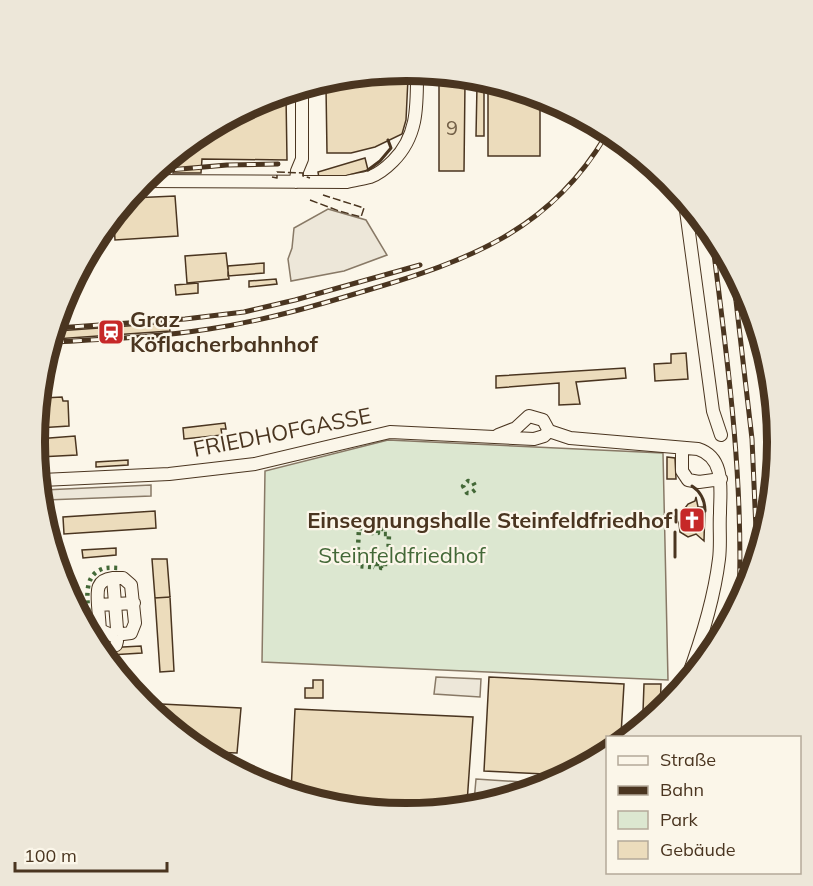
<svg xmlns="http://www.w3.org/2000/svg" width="813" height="886" viewBox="0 0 813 886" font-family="Mulish,sans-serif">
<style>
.green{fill:#dce7d0;stroke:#887966;stroke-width:1.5}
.parking{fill:#ede7d9;stroke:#887966;stroke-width:1.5}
.building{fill:#ecdcbc;stroke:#4a3520;stroke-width:1.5}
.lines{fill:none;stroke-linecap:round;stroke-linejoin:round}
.minor-casing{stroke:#4a3520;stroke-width:14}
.minor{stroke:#fbf6e9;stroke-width:12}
.rail-casing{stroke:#4a3520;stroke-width:5}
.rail{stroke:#fbf6e9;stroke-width:3;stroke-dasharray:9;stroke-linecap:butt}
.hedge{stroke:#436837;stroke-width:4.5;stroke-dasharray:3 4.5;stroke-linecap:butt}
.fence{stroke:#4a3520;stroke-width:1.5;stroke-dasharray:8 3;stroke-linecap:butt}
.wall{stroke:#4a3520;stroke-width:3}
.labels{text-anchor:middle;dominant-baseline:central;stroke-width:4.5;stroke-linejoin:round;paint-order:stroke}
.number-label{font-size:20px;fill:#725f47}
.poi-label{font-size:22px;font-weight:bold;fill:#4a3520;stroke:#fbf6e9;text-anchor:start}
.street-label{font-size:22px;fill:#4a3520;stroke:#fbf6e9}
.park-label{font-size:22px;fill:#436837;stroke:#fbf6e9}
.rim{fill:none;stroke:#4a3520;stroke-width:8}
</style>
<rect width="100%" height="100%" fill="#fbf6e9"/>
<!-- green -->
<path class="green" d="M388,440L663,453L668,680L262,662L265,471Z"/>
<!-- parking -->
<path class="parking" d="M328,209L366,220L387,255L344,271L291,281L288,259L292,248L294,228Z
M151,485V496L46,500L44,490Z
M436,677L481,679L480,697L434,694Z
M476,779L553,784L549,787L474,802Z"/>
<!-- building -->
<path class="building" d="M407,71L408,78L375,77Z
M375,77L408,78L406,120L402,134L375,147L351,153H327L326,87Z
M439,77L465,83L464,171H439Z
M477,85L484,86V136H476Z
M488,87L540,98V156H488Z
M286,95L287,160L202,159L201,173H173L174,160L264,99Z
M365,158L368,170L337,178H319L318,172Z
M175,196L178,236L115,240L114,224L131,198Z
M226,253L229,279L187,283L185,256Z
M264,263V273L228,276V266Z
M276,279L277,284L249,287V281Z
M198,283V293L176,295L175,285Z
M169,323L170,331L55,339L57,331Z
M686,353L688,379L655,381L654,364L671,363V354Z
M625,368L626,378L576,382L580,404L559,405V383L496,388V376Z
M62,397L63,401H68L69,426L38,428L43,398Z
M225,423L226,429H221L222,435L184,439L183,428Z
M75,436L77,455L39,457L37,439Z
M667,457L675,458L676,479H667Z
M128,460V465L96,467V462Z
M696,497L698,507H705L704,541L696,534L688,537L680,532L679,523L682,512L688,504L695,501Z
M155,511L156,528L64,534L63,517Z
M116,548V555L83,558L82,550Z
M152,559H167L170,597L155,598Z
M170,597L174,671L160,672L155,598Z
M141,646L142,653L110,655L105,648Z
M489,677L624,684L621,735H626L622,738H608V747L566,775L484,771Z
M313,680H323V698H305V688H313Z
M644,684H661L660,712H643Z
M141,703L241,708L237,753L212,752Z
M295,709L473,717L467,803L406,815L291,792Z"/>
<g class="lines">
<defs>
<path id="minor" d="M143,181L347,182C355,180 363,179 370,177C379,174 387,167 393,161C418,136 417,106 417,73
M296,182L297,171L302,159V92
M685,203L713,411L721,435
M498,435L516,428L529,416L543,420L549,431L570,438L698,449C726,458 720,490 720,513C719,528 721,544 719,559C714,600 701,641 687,679
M771,441L772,451L776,454
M682,448V471L688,480L699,482L721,479
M42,480L169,474L255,464L390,432L534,439L544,436L549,431
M98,605C97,590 96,580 113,578
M117,629L113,578H123L131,585L135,623L131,633L123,634
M111,635L100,630L98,605L134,603
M116,645L117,641"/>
</defs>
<!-- minor casing -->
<use href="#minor" class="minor-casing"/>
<!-- minor -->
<use href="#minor" class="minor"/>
<defs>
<path id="rail" d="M157,171L227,165L278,164
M713,246C728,364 744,482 739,602
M733,275L752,439L757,552
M57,328L185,319L244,312L295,300L420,265
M55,342C106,339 158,337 209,329C263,321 315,306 368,290C467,261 549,231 605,137"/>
</defs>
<!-- rail casing -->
<use href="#rail" class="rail-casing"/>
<!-- rail -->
<use href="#rail" class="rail"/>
<!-- hedge -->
<path class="hedge" d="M475,490L471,493H467L463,486L468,481L473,482L475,486
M371,567L357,566L359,528L372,529V533H378V529H383V534H389L388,564H385V568H381V565L377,564V568L374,567
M95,623L89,618C88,603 82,576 102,569C107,567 115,568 121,568"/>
<!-- fence -->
<path class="fence" d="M272,177L277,178V172L303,173V176L310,178
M310,200L339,211L361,217L364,208L323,195"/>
<!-- wall -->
<path class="wall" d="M368,170L380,161L391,148L388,140
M692,486C701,492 705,501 705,511
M676,522V510
M675,557V532"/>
</g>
<!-- icons -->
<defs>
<symbol id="station-square" viewBox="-11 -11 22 22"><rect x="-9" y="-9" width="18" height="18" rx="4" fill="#c62828" stroke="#fbf6e9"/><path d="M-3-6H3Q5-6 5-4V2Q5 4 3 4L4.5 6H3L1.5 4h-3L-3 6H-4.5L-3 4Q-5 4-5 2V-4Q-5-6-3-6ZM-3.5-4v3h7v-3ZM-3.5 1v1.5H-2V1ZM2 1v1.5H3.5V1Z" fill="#fff"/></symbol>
<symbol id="church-square" viewBox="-11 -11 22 22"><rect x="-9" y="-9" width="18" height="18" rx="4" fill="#c62828" stroke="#fbf6e9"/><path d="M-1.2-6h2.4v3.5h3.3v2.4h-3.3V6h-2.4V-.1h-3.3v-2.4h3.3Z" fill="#fff"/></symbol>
</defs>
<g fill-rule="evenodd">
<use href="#station-square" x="96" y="317" width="30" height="30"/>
<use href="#church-square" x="677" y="505" width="30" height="30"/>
</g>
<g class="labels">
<!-- number labels -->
<g class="number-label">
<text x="452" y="127">9</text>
</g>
<!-- poi labels -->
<g class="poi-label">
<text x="130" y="319">Graz<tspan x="130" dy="25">Köflacherbahnhof</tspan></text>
<text x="672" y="520" text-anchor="end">Einsegnungshalle Steinfeldfriedhof</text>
</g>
<!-- street labels -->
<g class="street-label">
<text transform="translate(282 432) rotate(-11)">FRIEDHOFGASSE</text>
</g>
<!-- park labels -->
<g class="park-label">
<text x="402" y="555">Steinfeldfriedhof</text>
</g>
</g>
<!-- crop -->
<path d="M0 0H813V886H0ZM45 442a361 361 0 1 1 722 0a361 361 0 1 1-722 0Z" fill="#ede7d9" fill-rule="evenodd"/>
<path class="rim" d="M45 442a361 361 0 1 1 722 0a361 361 0 1 1-722 0Z"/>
<!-- legend -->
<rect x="606" y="736" width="195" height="138" fill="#fbf6e9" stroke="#b4a999" stroke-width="1.5"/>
<rect x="618" y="756" width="30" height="9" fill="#fbf6e9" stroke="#b4a999" stroke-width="1.5"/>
<text x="660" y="766" font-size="18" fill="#4a3520">Straße</text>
<rect x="618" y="786" width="30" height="9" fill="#4a3520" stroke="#b4a999" stroke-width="1.5"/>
<text x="660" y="796" font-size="18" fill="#4a3520">Bahn</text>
<rect x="618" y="811" width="30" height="18" fill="#dce7d0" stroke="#b4a999" stroke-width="1.5"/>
<text x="660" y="826" font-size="18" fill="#4a3520">Park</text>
<rect x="618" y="841" width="30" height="18" fill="#ecdcbc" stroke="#b4a999" stroke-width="1.5"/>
<text x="660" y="856" font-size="18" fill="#4a3520">Gebäude</text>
<!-- scale -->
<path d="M15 862v9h152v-9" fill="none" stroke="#4a3520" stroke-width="3"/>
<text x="24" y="862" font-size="18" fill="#4a3520" stroke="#fbf6e9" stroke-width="4.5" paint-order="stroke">100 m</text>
</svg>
